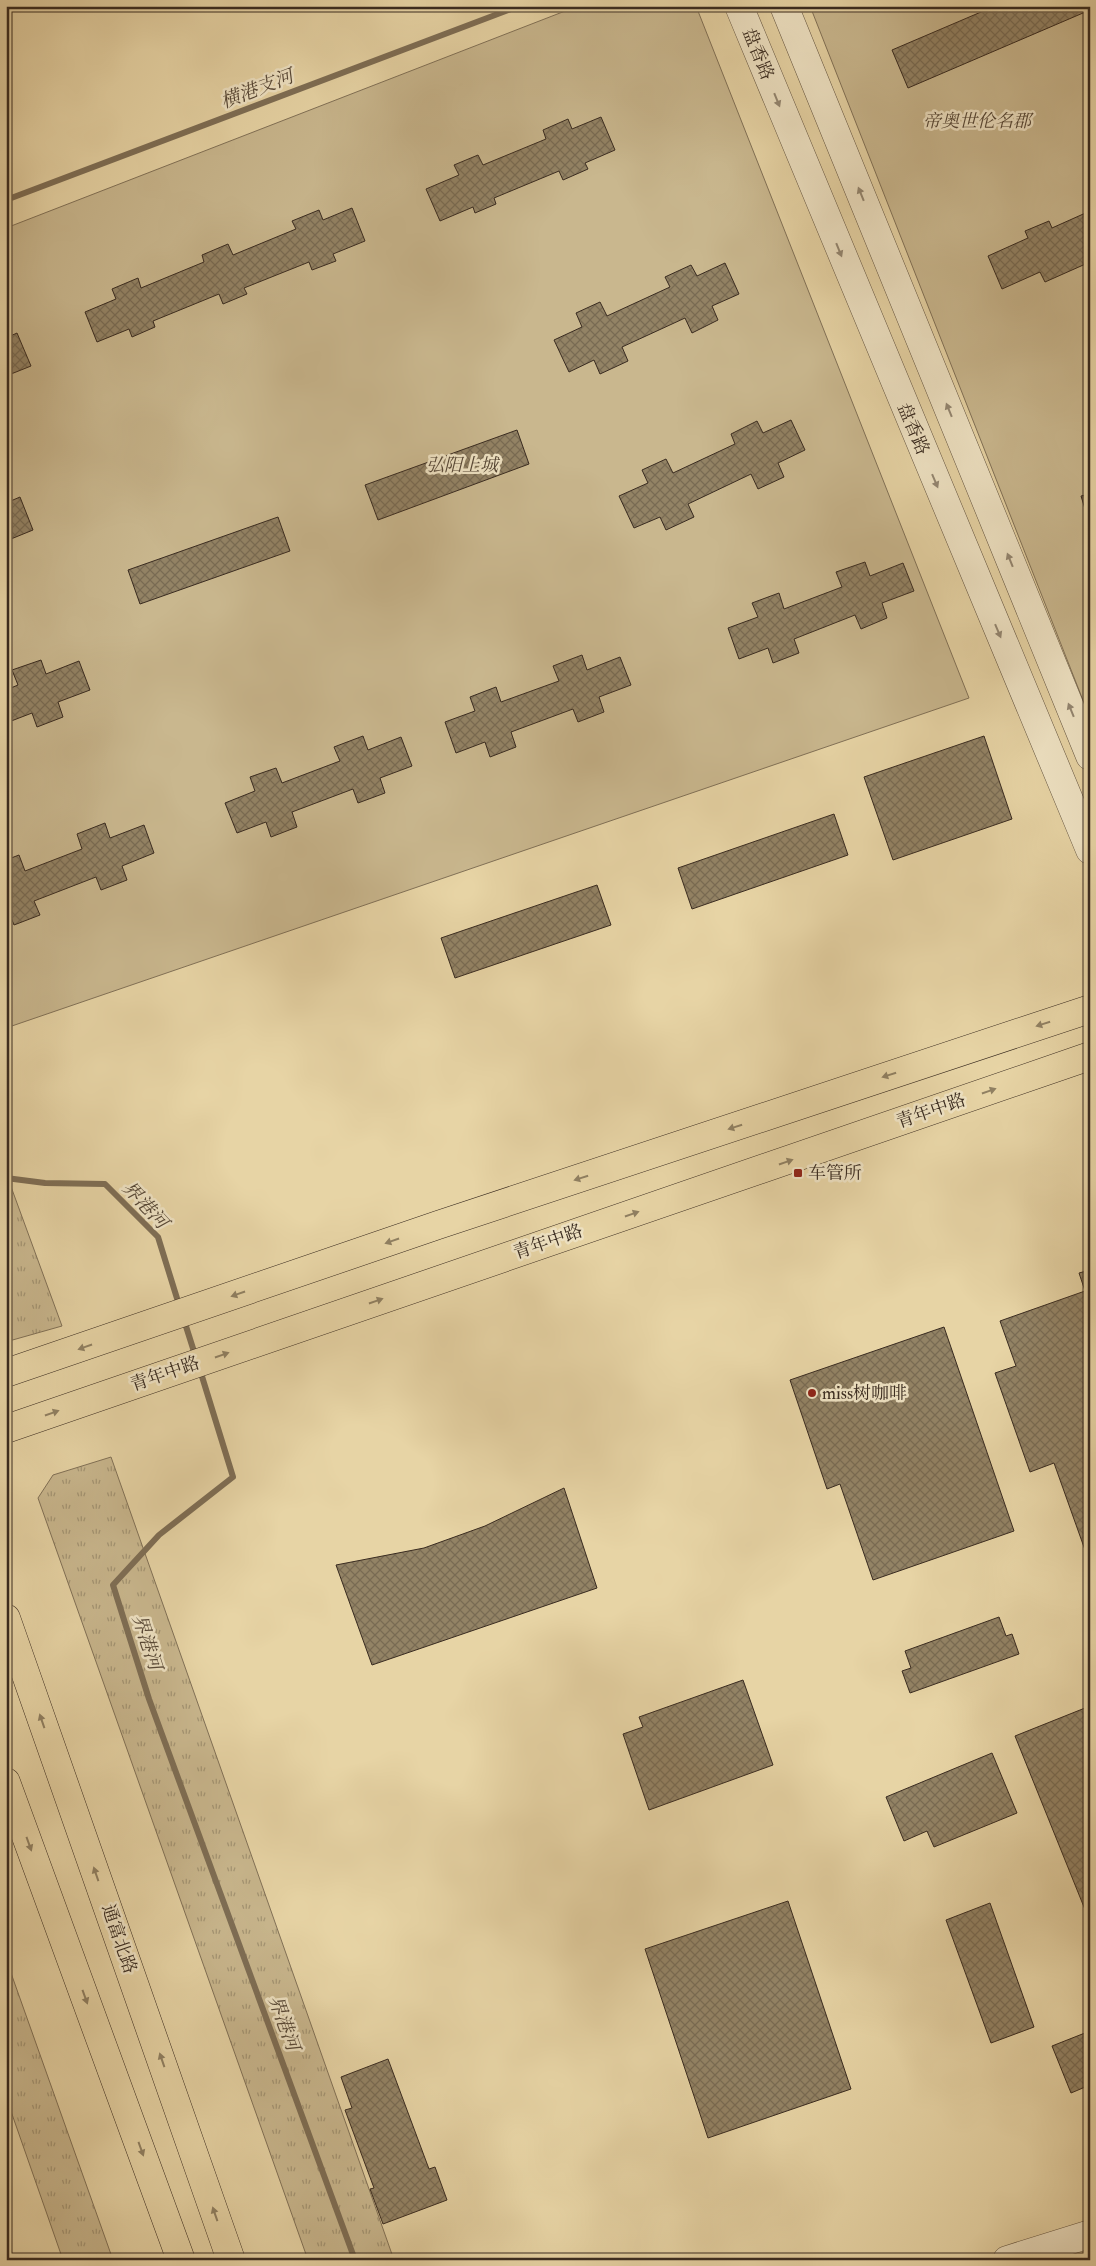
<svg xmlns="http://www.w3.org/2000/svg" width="1096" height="2266" viewBox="0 0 1096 2266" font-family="'IM FELL Double Pica','Noto Serif SC',serif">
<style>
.grass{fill:url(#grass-tufts);stroke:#817157}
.park{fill:#c9b78e;stroke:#817157}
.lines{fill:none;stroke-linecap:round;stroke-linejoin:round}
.stream{stroke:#7e6e55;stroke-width:6}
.building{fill:url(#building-cross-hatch);stroke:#392b20}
.minor-casing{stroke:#645541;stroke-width:29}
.major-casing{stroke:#392b20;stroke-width:29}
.minor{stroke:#efe3c4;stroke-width:28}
.major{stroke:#e7d4a5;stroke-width:28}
.oneway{fill:#948772}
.oneway2{fill:#908062}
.poi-dot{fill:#8f2418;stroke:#efe3c4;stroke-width:2}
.labels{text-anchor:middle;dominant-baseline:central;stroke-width:5;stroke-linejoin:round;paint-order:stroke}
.street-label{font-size:18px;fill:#392b20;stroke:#efe3c4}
.park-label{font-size:18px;font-style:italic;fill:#564736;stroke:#efe3c4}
.poi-label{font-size:18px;fill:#392b20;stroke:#efe3c4;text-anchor:start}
.water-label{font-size:19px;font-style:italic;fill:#564736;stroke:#efe3c4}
</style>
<defs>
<pattern id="grass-tufts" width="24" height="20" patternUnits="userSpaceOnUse" patternTransform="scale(1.25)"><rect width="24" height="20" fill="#c9b78e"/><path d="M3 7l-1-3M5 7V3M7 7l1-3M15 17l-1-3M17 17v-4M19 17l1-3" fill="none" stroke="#a49574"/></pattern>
<pattern id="building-cross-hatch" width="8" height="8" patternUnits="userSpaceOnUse" patternTransform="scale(1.25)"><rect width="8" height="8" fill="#938365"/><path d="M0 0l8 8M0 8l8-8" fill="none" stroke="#796b53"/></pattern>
</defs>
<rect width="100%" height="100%" fill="#e7d4a5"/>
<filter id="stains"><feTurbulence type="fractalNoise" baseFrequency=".004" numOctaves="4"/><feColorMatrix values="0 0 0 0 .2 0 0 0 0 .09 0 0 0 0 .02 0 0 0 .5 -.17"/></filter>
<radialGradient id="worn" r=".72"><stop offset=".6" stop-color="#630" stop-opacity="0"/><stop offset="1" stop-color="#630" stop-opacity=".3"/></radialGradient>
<!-- grass -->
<path class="grass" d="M6,1173L62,1326L9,1341L6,1340Z
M111,1457L394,2260H308L38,1498L53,1475Z
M6,1959L113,2260H63L6,2097Z"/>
<!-- park -->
<path class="park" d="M578,6H696L969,698L6,1028V228Z
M810,6H1090V718Z"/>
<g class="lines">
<!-- stream -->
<path class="stream" d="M6,200L519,6
M6,1178L45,1183L105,1184L158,1237L180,1308
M184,1320L196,1358
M200,1370L233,1477L159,1535L113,1585L149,1699L355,2260"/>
</g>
<!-- building -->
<path class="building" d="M995,6H1090V10L908,88L892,50Z
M601,117L615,150L585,163L588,169L563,180L559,171L494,198L496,204L475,213L473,207L440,221L426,189L459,175L454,165L478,155L483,165L546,139L543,130L568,119L572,129Z
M352,208L365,241L333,254L336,261L312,270L309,262L244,288L247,294L223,304L219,294L153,321L155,327L132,337L129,329L97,342L85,312L116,299L112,289L138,278L141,288L204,262L202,255L228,244L233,255L296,229L292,221L319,210L323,220Z
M1090,211V262L1045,282L1040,272L1002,289L988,256L1028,238L1025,231L1049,221L1052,228Z
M725,263L739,294L712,306L718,320L692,333L685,318L622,347L628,361L600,374L594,360L569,372L554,340L582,327L576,313L600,302L607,316L670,287L665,277L691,265L697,276Z
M17,333L31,366L6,376V338Z
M791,420L805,450L778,463L784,477L758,489L751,474L688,504L694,517L666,530L660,517L634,528L619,496L648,483L642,470L666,459L673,473L735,444L731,434L757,421L763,433Z
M517,430L529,464L378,520L365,485Z
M1090,494V525L1081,496Z
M20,497L33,530L6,541V503Z
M278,517L290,551L140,604L128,570Z
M865,562L870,576L903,563L914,591L882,603L887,618L861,629L855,615L794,639L799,653L773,663L768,648L739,659L728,628L758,617L752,603L779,593L784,609L842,587L836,572Z
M582,655L587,670L620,657L631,685L599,697L604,712L578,722L573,709L511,732L516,747L490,757L485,742L456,753L445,722L475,711L470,697L496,687L501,702L559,681L553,666Z
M41,660L46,674L79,661L90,690L58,702L63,717L37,727L32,713L6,723V690L18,685L12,670Z
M363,736L368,750L401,737L412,766L380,778L385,793L358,803L353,789L292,812L297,827L271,837L266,822L237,833L225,803L255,791L250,777L276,768L282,783L340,761L334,747Z
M984,736L1012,819L893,860L864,777Z
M834,814L848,855L692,909L678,868Z
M105,823L110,838L144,825L154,853L122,866L127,880L101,890L96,877L34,901L40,915L14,925L8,910L6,911V860L19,855L25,871L82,849L77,834Z
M597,885L611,925L455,978L441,938Z
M1090,1270V1564L1054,1463L1030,1472L995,1373L1016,1366L1000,1321L1085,1291L1079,1273Z
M944,1327L1014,1531L873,1580L840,1484L827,1489L790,1380Z
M564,1488L597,1588L372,1665L336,1565L424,1548L485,1526Z
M999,1617L1006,1636L1012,1634L1019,1654L910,1693L902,1671L911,1668L905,1651Z
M743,1680L773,1765L649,1810L623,1734L643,1727L639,1717Z
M1090,1706V1922L1015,1736Z
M992,1753L1017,1813L934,1847L927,1831L904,1841L886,1797Z
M788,1901L851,2089L708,2138L645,1949Z
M990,1903L1034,2027L991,2043L946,1920Z
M1090,2031V2085L1071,2093L1052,2046Z
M388,2059L429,2169L435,2167L447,2200L383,2224L370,2189L374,2188L345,2110L352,2108L341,2077Z"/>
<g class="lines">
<defs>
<path id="minor" d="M739,6L1090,850
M784,6L1090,756
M1007,2260L1090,2234"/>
<path id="major" d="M6,1373L438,1225L1090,1009
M6,1429L1090,1056
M6,1618L231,2260
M6,1782L181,2260"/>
</defs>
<!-- minor casing -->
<use href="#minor" class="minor-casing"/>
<!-- major casing -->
<use href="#major" class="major-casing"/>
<!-- minor -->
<use href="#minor" class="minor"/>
<!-- major -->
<use href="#major" class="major"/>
</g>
<!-- one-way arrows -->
<defs><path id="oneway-solid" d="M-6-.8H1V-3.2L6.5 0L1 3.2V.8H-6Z" transform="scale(1.25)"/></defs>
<g class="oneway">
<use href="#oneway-solid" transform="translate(777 100) rotate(68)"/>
<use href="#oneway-solid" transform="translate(861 194) rotate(-112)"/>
<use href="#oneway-solid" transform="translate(839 250) rotate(68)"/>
<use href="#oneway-solid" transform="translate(949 410) rotate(-112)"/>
<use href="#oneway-solid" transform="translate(935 481) rotate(67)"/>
<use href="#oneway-solid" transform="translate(1010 560) rotate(-112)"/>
<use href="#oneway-solid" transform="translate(998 631) rotate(67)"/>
<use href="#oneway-solid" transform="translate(1071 710) rotate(-112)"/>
</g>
<g class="oneway2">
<use href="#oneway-solid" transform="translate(1043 1024) rotate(162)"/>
<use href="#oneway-solid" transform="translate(889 1075) rotate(162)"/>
<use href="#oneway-solid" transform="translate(989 1091) rotate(-19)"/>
<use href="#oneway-solid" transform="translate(735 1127) rotate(162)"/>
<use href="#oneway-solid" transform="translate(786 1162) rotate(-19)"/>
<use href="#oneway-solid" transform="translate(581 1178) rotate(162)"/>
<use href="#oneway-solid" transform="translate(632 1214) rotate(-19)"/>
<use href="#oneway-solid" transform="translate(392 1241) rotate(161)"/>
<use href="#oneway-solid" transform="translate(238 1294) rotate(161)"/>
<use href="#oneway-solid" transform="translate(376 1301) rotate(-19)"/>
<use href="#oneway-solid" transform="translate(85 1347) rotate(161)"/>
<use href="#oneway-solid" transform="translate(222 1355) rotate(-19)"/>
<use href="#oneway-solid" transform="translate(52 1413) rotate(-19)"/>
<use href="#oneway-solid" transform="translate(42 1721) rotate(-109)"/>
<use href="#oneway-solid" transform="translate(29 1844) rotate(70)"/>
<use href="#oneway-solid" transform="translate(96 1874) rotate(-109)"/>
<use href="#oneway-solid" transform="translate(85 1997) rotate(70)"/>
<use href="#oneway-solid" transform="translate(162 2060) rotate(-109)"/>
<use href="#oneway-solid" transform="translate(141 2149) rotate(70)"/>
<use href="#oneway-solid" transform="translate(215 2214) rotate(-109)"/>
</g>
<!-- markers -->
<g class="poi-dot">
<rect x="793" y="1168" width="10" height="10" rx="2.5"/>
<circle cx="812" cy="1393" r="5"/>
</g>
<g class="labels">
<!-- street labels -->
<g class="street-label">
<text transform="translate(758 54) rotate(68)">盘香路</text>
<text transform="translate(913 429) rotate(67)">盘香路</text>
<text transform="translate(931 1111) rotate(-19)">青年中路</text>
<text transform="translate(548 1242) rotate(-19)">青年中路</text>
<text transform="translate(165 1374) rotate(-19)">青年中路</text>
<text transform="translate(119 1939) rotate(71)">通富北路</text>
</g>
<!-- park labels -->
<g class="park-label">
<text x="977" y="121">帝奥世伦名郡</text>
<text x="462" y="465">弘阳上城</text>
</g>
<!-- poi labels -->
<g class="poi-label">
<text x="808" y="1173">车管所</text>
<text x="822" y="1393">miss树咖啡</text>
</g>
<!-- water labels -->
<g class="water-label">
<text transform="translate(257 89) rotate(-21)">横港支河</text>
<text transform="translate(145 1205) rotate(47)">界港河</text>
<text transform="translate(147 1642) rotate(72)">界港河</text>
<text transform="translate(284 2023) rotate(70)">界港河</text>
</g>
</g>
<!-- margin -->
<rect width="1096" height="2266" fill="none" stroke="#e7d4a5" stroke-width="25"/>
<rect x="8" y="8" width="1081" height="2251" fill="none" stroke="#392b20" stroke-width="2.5"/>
<rect x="12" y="12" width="1071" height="2241" fill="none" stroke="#392b20"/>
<rect width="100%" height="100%" filter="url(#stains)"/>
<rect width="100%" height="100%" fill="url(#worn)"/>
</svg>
